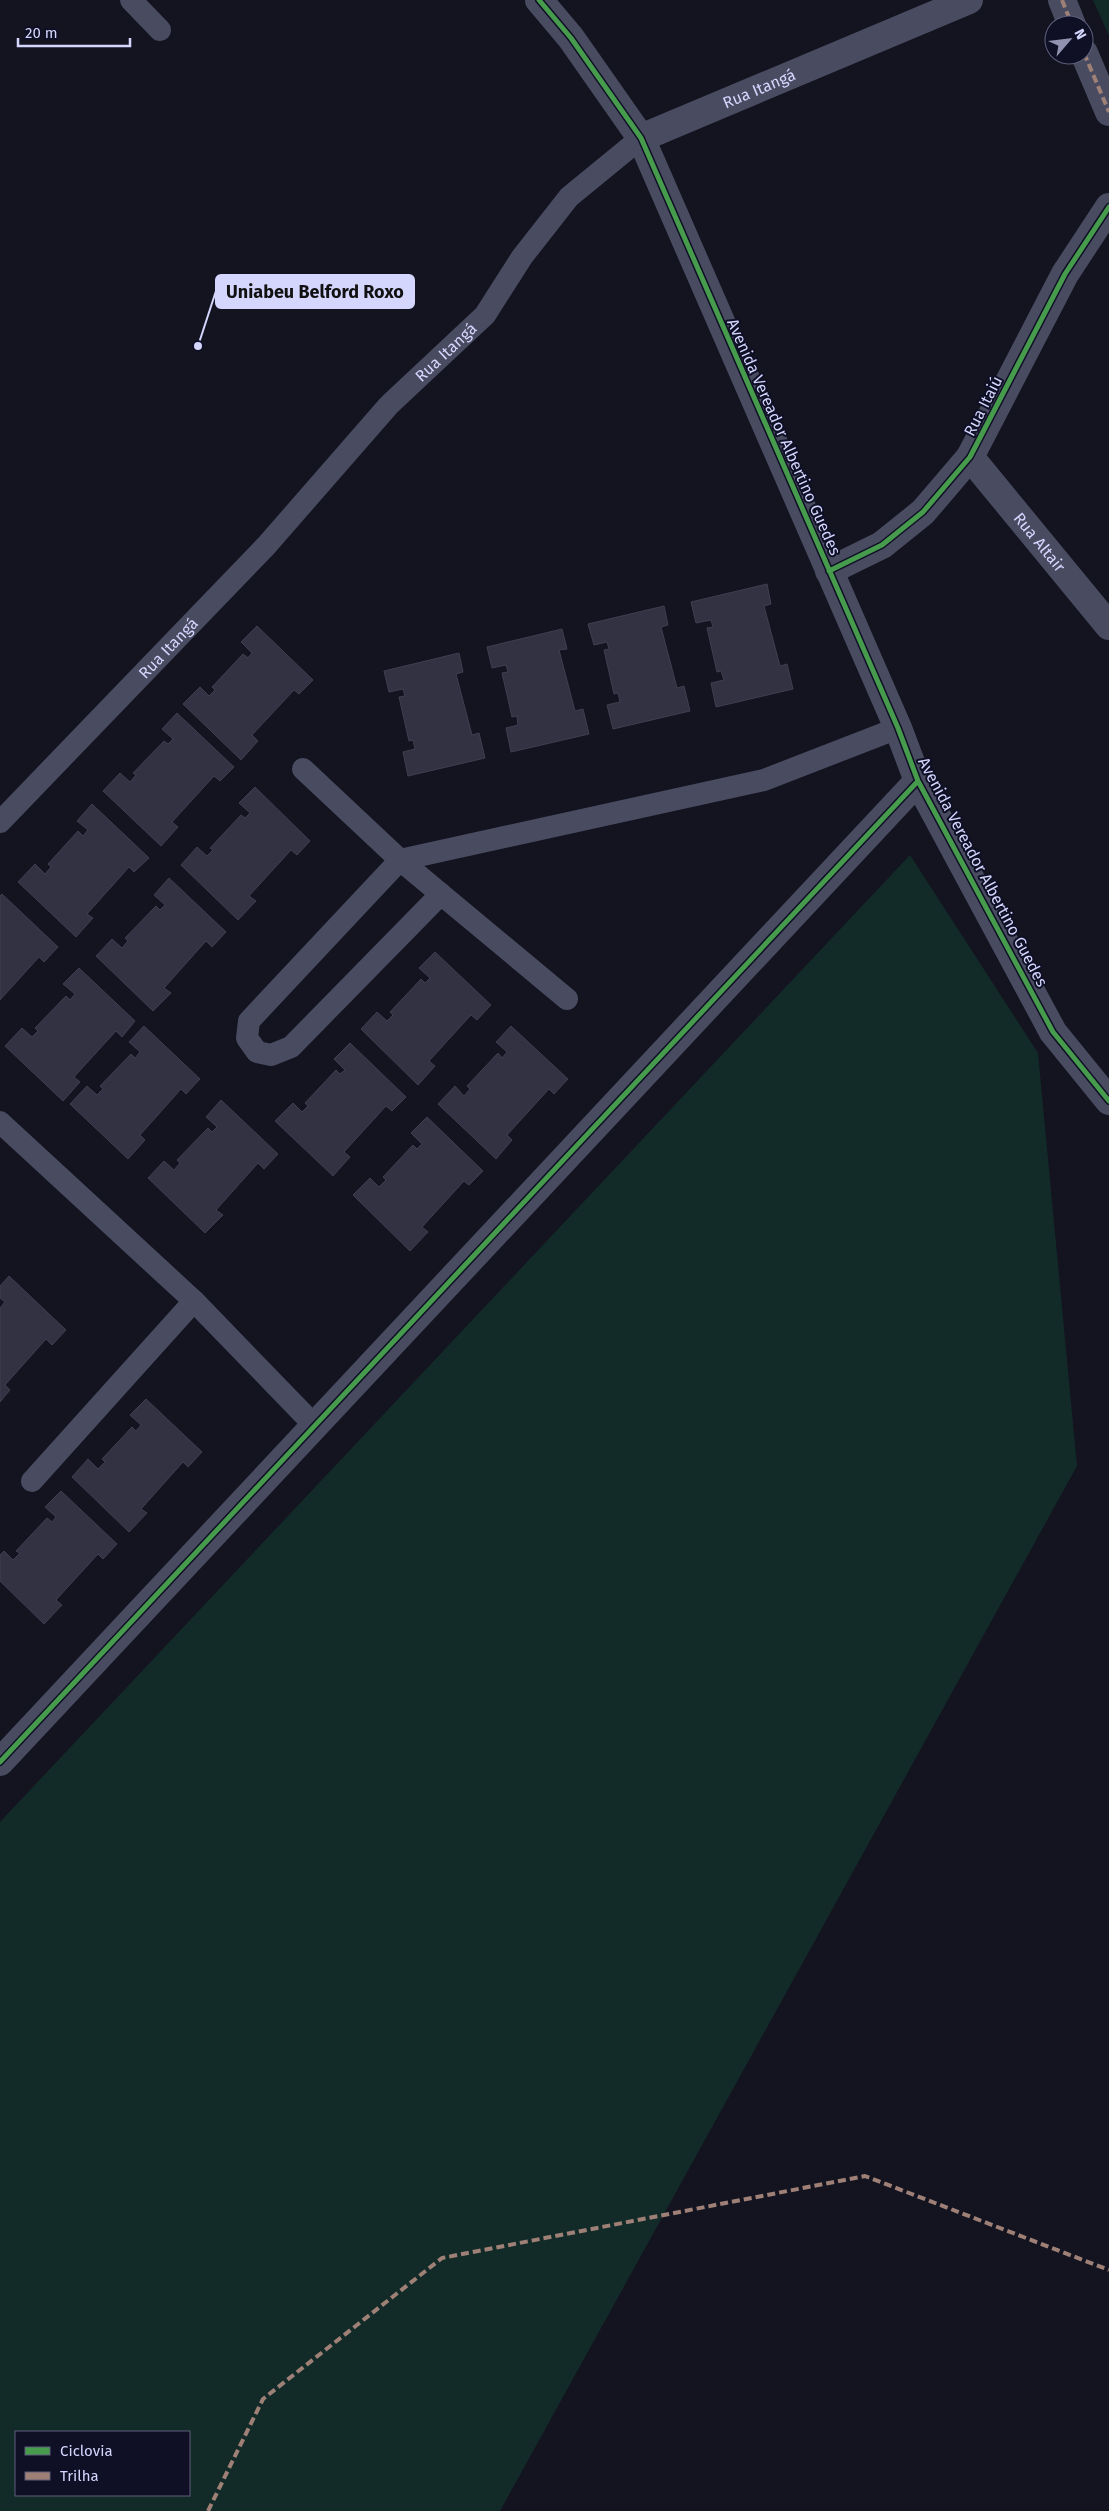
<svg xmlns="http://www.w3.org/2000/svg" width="1109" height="2511" viewBox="0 0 1109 2511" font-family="'Fira Sans',sans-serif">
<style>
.green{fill:#122b28;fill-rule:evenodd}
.building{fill:#323242;stroke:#3f3f53}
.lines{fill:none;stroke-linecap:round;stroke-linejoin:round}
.lane{stroke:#494c61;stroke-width:22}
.street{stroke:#494c61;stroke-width:28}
.quiet{stroke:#9e8076;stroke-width:4;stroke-dasharray:8 4;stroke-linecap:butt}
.cycleway-casing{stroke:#0f0f25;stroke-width:8}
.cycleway{stroke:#469c4c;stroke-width:5}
.labels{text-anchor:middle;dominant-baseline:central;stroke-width:4;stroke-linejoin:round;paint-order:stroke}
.street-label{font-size:16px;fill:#d4d6fe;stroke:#0f0f25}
.leader{fill:none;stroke:#d4d6fe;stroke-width:2}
.callout-dot{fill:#d4d6fe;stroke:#0f0f25;stroke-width:2}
.callout{fill:#d4d6fe;stroke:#d4d6fe;stroke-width:2}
.callout-label{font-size:18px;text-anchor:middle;font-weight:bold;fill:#111}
</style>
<rect width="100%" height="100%" fill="#141420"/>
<!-- green -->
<path class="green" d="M1093,0H1109V36Z
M910,855L1038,1053L1077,1466L500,2511H0V1822ZM16,2432H189V2495H16Z"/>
<!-- building -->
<path class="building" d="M767,584L771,604L764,606L780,666L787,664L793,689L716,707L711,683L724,680L721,671L717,672L707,628L713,627L711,620L696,623L691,602Z
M664,606L668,625L661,627L677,688L684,686L690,711L613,729L607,705L620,702L618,693L614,694L604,650L609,649L607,642L594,645L588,624Z
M257,626L313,680L299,694L294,690L252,735L258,741L241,760L183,704L200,687L209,696L215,690L212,687L243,654L248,658L252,653L241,642Z
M562,629L567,649L559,650L575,711L583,709L589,734L511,752L506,728L518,725L517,716L512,717L502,673L508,672L506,665L492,668L487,647Z
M459,653L463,672L456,674L472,735L479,733L485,758L408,776L403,752L415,749L413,740L409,741L399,697L405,696L403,689L389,692L384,671Z
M177,713L234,767L220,781L214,776L172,822L178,827L161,846L103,791L120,773L130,782L136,775L133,773L164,741L168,744L173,739L162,729Z
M255,787L310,841L297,855L291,850L249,896L256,901L238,920L181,865L197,847L207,856L213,850L210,848L241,815L245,818L250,813L239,803Z
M92,804L149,858L134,872L129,867L87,914L93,918L76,937L18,882L35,864L45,874L51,867L48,864L78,831L83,836L88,830L77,821Z
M169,878L226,932L212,947L206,941L164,988L171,993L153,1011L96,956L112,939L122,948L128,941L125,938L156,906L160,910L165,905L154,895Z
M2,894L58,947L44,962L39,957L0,1000V896Z
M435,952L491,1005L477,1020L471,1015L429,1061L435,1066L418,1085L361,1029L377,1012L387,1021L393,1015L390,1012L421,979L425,983L430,978L419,968Z
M79,968L135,1021L122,1037L116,1031L74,1077L80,1082L63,1101L5,1046L22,1028L32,1037L38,1031L35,1028L66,996L70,1000L75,994L63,984Z
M144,1026L200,1079L186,1094L181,1089L140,1135L145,1140L128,1159L70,1104L87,1086L97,1095L103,1089L100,1086L131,1054L135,1058L140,1052L129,1042Z
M511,1026L568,1079L554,1094L549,1089L507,1135L512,1140L496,1159L438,1104L455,1086L464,1096L470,1089L467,1086L498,1053L502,1058L507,1052L496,1042Z
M350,1043L406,1097L392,1111L386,1106L344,1152L350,1157L333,1176L275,1121L293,1103L302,1112L308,1106L305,1103L336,1070L340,1074L345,1070L334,1059Z
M221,1100L278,1154L264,1169L258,1163L216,1210L223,1215L205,1233L148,1178L164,1161L174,1170L180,1163L177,1160L208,1128L212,1132L217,1127L206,1117Z
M427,1117L483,1171L469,1185L464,1181L422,1227L428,1232L410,1251L353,1195L370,1178L379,1187L386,1180L383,1177L413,1145L417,1149L422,1144L411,1133Z
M9,1276L66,1330L52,1345L46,1339L5,1385L10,1390L0,1402V1308L5,1302L0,1298V1286Z
M146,1399L202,1452L188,1467L183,1462L141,1509L147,1513L129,1532L72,1477L88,1459L98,1469L105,1462L102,1459L132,1427L136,1431L141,1425L130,1415Z
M61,1491L117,1544L103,1559L98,1554L56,1600L62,1605L44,1624L0,1581V1555L4,1551L13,1560L20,1553L16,1551L47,1518L52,1522L56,1517L45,1507Z"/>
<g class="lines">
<!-- lane -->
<g class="lane">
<path d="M131,0L160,30"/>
<path d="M303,769L400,860L567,999"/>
<path id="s1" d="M0,822L266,546L389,405L485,315L522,257L569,197L641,138"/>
<path d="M441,894L291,1047L271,1055L257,1052L247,1038L249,1021L400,860L764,780L898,728"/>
<path d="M0,1122L194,1301L316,1427"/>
<path d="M32,1481L194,1301"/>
</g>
<!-- street -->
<g class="street">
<path d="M539,0L571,38L641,138L898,728L918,781L1053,1032L1109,1101"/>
<path d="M1062,0L1072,25"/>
<path d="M1084,53L1109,112"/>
<path id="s2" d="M641,138L969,0"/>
<path id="s3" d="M970,457L1109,626"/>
<path d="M829,571L882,545L923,512L970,457L1065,274L1109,207"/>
<path d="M0,1762L918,781"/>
</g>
<!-- quiet -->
<path class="quiet" d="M1062,0L1072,25
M1084,53L1109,112
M208,2511L263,2399L442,2258L865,2176L1109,2270"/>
<defs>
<path id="cycleway" d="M539,0L571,38L641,138L898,728L918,781L1053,1032L1109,1101
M829,571L882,545L923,512L970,457L1065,274L1109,207
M0,1762L918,781"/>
</defs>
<!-- cycleway casing -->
<use href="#cycleway" class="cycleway-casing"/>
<!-- cycleway -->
<use href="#cycleway" class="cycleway"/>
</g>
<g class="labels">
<!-- street labels -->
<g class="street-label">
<text stroke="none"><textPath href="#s2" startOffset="128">Rua Itangá</textPath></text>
<text stroke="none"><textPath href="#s1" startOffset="648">Rua Itangá</textPath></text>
<text transform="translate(983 406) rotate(-63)">Rua Itaiú</text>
<text transform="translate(784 437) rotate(66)">Avenida Vereador Albertino Guedes</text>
<text stroke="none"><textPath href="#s3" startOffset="110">Rua Altair</textPath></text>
<text stroke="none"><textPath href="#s1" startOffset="242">Rua Itangá</textPath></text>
<text transform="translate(983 872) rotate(62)">Avenida Vereador Albertino Guedes</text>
</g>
</g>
<!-- callouts -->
<path class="leader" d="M198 346L216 291"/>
<circle class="callout-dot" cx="198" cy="346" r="5"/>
<rect class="callout" x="216" y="275" width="198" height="33" rx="5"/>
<g class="callout-label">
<text x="315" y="298">Uniabeu Belford Roxo</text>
</g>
<!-- legend -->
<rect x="15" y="2431" width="175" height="65" fill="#0f0f25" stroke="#5e5f7c"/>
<rect x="25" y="2447" width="25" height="8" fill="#469c4c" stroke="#5e5f7c"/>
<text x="60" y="2456" font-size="15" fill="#d4d6fe">Ciclovia</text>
<rect x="25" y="2472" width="25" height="8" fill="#9e8076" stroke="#5e5f7c"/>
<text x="60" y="2481" font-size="15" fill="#d4d6fe">Trilha</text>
<!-- north arrow -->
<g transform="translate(1069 40) rotate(62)"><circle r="24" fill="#0f0f25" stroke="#5e5f7c"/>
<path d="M0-4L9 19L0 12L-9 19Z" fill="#9192b0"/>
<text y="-8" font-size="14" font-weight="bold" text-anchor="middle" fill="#d4d6fe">N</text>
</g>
<!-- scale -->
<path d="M18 38v8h112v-8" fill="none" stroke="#d4d6fe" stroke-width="2.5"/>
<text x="25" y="38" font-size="15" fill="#d4d6fe" stroke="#0f0f25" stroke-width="4" paint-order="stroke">20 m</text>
</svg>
